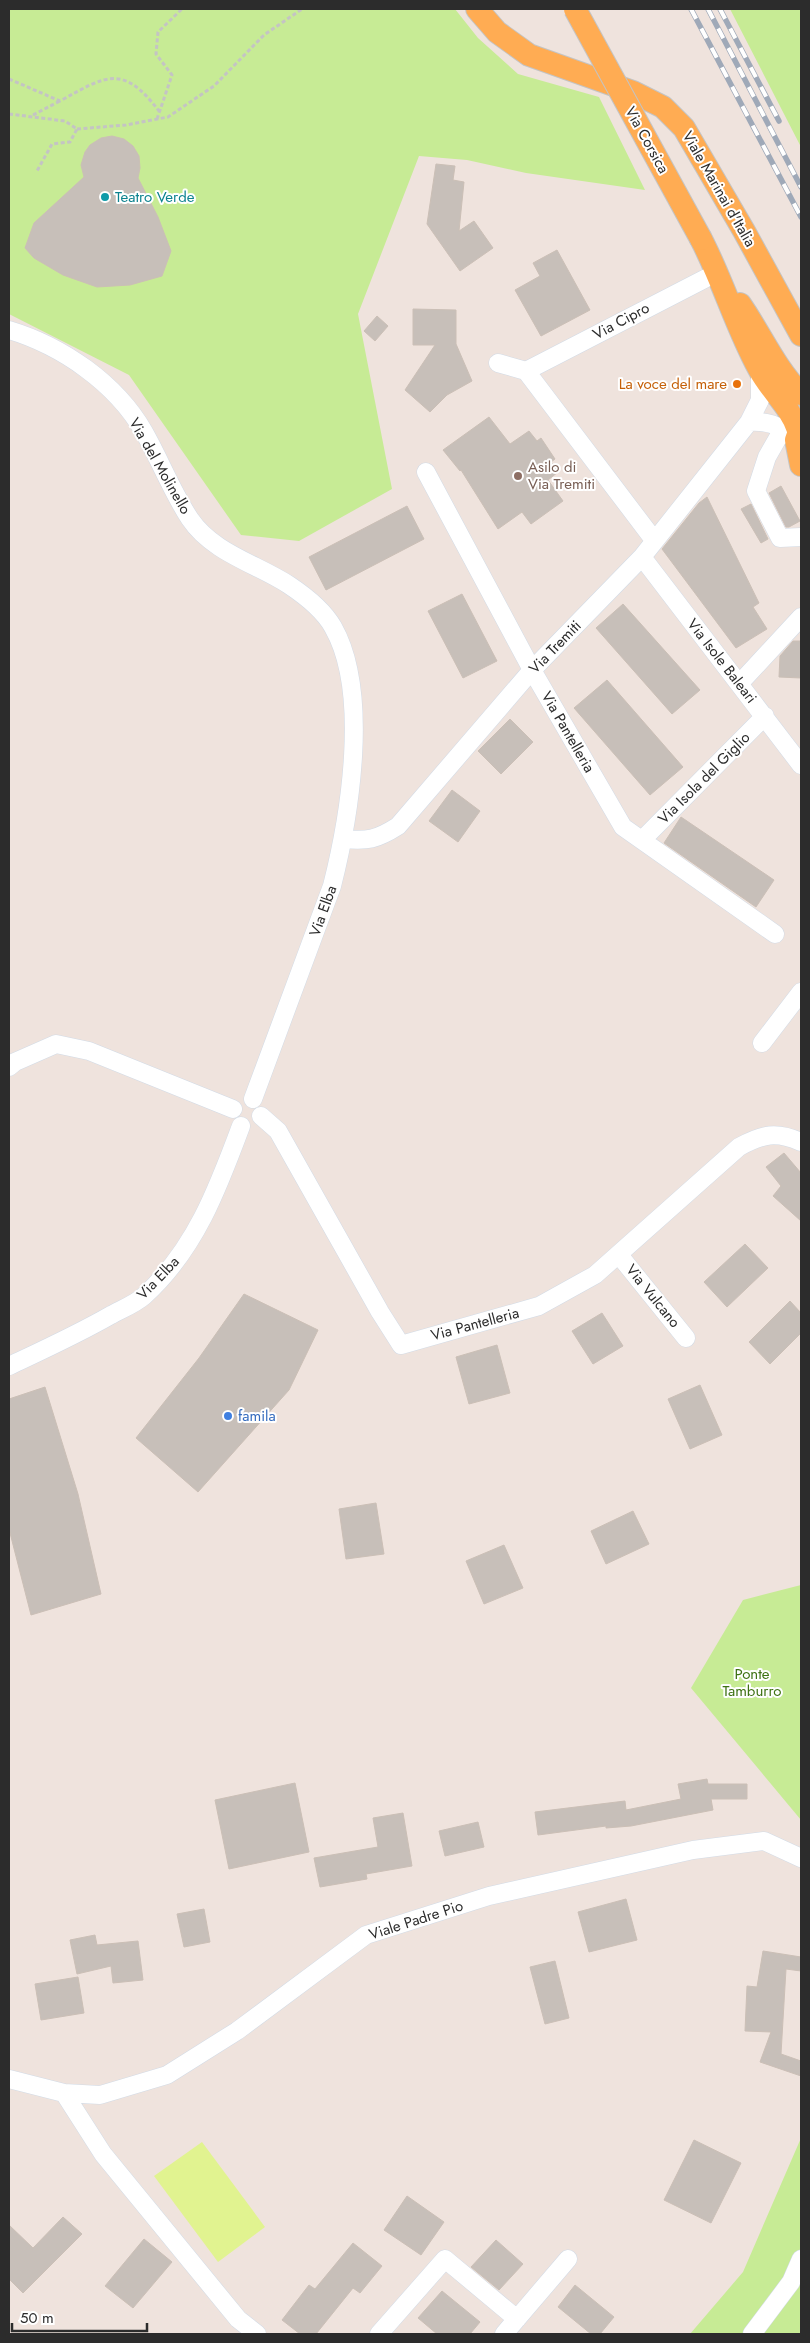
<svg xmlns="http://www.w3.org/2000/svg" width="810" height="2343" viewBox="0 0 810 2343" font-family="Jost,sans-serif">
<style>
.green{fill:#c7eb95}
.pitch{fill:#e1f390}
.building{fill:#c7bfb9;stroke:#cbbfb6}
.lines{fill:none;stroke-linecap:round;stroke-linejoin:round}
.minor-casing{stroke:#d2dbe6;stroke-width:19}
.major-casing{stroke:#c4c4c4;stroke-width:24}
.path{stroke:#c4c4c4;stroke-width:3;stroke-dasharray:4 2.5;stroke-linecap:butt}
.minor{stroke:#fff;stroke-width:18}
.major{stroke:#ffac53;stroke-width:22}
.rail-casing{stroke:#9fa9b8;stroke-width:5.5}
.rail{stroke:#fff;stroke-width:4;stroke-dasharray:11;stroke-linecap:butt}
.major-bridge-casing{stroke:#c4c4c4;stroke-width:24;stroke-linecap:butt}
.major-bridge{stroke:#ffac53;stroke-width:22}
.culture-dot{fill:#0f9aa8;stroke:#fff;stroke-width:2}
.food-dot{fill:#e8710a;stroke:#fff;stroke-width:2}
.education-dot{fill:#8d6e63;stroke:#fff;stroke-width:2}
.shop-dot{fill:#3f7fe0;stroke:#fff;stroke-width:2}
.labels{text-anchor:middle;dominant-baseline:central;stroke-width:4;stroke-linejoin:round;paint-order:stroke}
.street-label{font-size:15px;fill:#2c2c2c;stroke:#fff}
.culture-label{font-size:15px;fill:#0d838f;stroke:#fff;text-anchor:start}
.food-label{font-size:15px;fill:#c56008;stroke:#fff;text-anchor:end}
.education-label{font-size:15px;fill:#785e54;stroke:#fff;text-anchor:start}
.shop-label{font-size:15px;fill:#366cbe;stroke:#fff;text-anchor:start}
.park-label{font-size:15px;fill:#3e7213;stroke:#fff}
</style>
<rect width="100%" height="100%" fill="#efe3dd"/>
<!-- green -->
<path class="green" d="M9,9H455L478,38L518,74L599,97L645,190L526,173L467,160L419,156L358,314L392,489L299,541L241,535L129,375L9,314Z
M730,9H801V147Z
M801,1585V1820L691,1688L743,1600Z
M801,2138V2334H690L743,2272Z"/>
<!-- pitch -->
<path class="pitch" d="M202,2142L265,2227L218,2262L154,2176Z"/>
<!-- building -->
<path class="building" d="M112,136L124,139L133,146L139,156L140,168L138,178L158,217L171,251L162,276L130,285L97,287L63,275L34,258L25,248L34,223L84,177L81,165L85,152L90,145L101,138Z
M436,164L455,166L453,180L464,182L459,231L474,221L493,248L460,271L427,224Z
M557,250L590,310L541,336L515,290L540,276L533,263Z
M413,309L456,310V344L472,381L447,395L430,412L405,390L435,345H413Z
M377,316L388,326L375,341L364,331Z
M489,417L510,444L529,431L537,441L541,438L555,459L551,462L558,472L548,480L563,501L531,524L522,512L498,529L461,470L460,471L443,450Z
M781,486L800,521L789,527H786L769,493Z
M707,497L759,603L753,607L767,629L736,648L662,549L699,503Z
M751,504L768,539L761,543L741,509Z
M407,506L424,539L326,590L309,557Z
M462,594L497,661L463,678L428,611Z
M623,604L700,690L672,714L596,628Z
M793,641H801V678L779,677L780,656Z
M607,680L683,767L650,795L574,708Z
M510,719L533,742L501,774L478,751Z
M452,790L480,811L458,842L429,821Z
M681,817L774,880L756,907L664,843Z
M784,1153L801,1173V1221L773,1196L781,1186L766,1167Z
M745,1244L768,1268L727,1307L704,1282Z
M244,1294L318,1330L289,1390L198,1492L136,1438L199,1358Z
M790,1301L801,1313V1333L770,1364L749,1342Z
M602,1313L623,1346L593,1364L572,1331Z
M497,1345L510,1393L469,1404L456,1357Z
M700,1385L722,1435L690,1449L668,1399Z
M45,1387L78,1494L101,1594L31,1615L9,1529V1399Z
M376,1503L384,1554L346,1559L339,1509Z
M633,1511L649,1544L606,1564L591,1531Z
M504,1545L523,1588L484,1604L466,1561Z
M707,1779L708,1784H747V1799H711L713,1810L631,1826L606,1828V1826L538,1835L535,1812L625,1801L626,1810L681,1799L678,1784Z
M295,1783L309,1852L229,1869L215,1800Z
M403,1813L412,1866L366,1874L367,1879L320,1887L314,1858L378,1847L373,1818Z
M478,1822L484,1847L445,1856L439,1831Z
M626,1899L637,1940L589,1952L578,1912Z
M204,1909L210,1942L184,1947L177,1914Z
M95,1935L97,1945L138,1941L143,1980L113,1983L111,1966L77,1974L70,1940Z
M763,1951L801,1957V1971L786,1969L781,2054L801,2061V2076L760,2062L771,2032L745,2031L747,1986L757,1987Z
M555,1961L569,2018L545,2024L530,1967Z
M78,1977L84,2013L41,2020L35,1984Z
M694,2140L741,2163L711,2223L664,2200Z
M407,2196L444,2222L421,2255L384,2230Z
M63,2217L82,2234L23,2293L9,2279V2225L33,2248Z
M144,2239L172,2262L133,2308L105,2286Z
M496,2240L523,2264L499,2290L471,2267Z
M353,2243L382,2266L360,2293L353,2288L316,2334H300L282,2320L309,2285L315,2289Z
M575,2285L614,2317L600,2334H591L558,2307Z
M442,2291L480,2322L470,2334H437L418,2318Z"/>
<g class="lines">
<defs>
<path id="minor" d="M9,330C62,346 116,383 144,432C160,460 172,492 190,519C213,553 257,564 289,585C304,595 324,611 333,627C370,692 350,815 332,886L253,1099
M498,363L526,371L654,540
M526,371L718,272
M749,422C767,421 778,424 792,437
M783,429L767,457L756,491L780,538L801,537
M426,472L532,670L623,827L775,934
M642,557L801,765
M739,684L801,617
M343,839C368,841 376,840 398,826L532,670L642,557L749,422L760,400V370
M642,840L765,716
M762,1043L801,992
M9,1067L15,1062L56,1044L89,1051L233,1109
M261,1116L278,1131L380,1312L401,1345L539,1306L595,1275L739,1147C763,1134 776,1131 801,1142
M619,1255L686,1338
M9,1366C43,1350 78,1334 111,1315C122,1309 135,1304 144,1296C195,1250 218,1188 241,1126
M9,2079L64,2093L100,2095L167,2075L237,2031L366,1935L489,1896L693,1850L764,1841L801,1858
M64,2093L103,2154L238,2319L257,2334
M379,2334L445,2259L517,2319
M504,2334L568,2259
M752,2334L791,2282L801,2259"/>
<path id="major" d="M477,9L497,32L529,55L633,92L663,107L684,128L744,231L801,335
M701,239C723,281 736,327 759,369C771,392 789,404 798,430
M740,304C761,334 775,368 801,394
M801,426L796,440L801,465"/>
</defs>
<!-- minor casing -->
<use href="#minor" class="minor-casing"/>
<!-- major casing -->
<use href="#major" class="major-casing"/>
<!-- path -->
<path class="path" d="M9,79L60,101C107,75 123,64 159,111
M9,114L65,121L77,129L70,142L52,144L37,171
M33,115L60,101
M157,119L172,75L156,54L158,32L182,9
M77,129L126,125L168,117L214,86L264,35L302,9"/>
<!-- minor -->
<use href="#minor" class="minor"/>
<!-- major -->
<use href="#major" class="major"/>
<defs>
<path id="rail" d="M691,9L801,217
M708,9L801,187
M720,9L779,121"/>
</defs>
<!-- rail casing -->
<use href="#rail" class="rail-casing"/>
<!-- rail -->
<use href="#rail" class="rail"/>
<defs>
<path id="major-bridge" d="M575,9L701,239"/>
</defs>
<!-- major-bridge casing -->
<use href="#major-bridge" class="major-bridge-casing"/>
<!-- major-bridge -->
<use href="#major-bridge" class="major-bridge"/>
</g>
<!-- markers -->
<circle class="culture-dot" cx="105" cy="197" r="5"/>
<circle class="food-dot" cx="737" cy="384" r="5"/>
<circle class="education-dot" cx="518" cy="476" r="5"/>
<circle class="shop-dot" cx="228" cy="1416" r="5"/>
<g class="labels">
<!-- street labels -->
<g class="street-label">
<text transform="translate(647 140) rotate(61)">Via Corsica</text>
<text transform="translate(719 189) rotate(60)">Viale Marinai d'Italia</text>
<text transform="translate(621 321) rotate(-28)">Via Cipro</text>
<text transform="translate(160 466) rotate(60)">Via del Molinello</text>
<text transform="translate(555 647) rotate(-46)">Via Tremiti</text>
<text transform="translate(722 661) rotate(52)">Via Isole Baleari</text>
<text transform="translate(568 732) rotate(60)">Via Pantelleria</text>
<text transform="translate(704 778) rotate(-45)">Via Isola del Giglio</text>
<text transform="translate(323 911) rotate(-70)">Via Elba</text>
<text transform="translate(158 1278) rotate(-46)">Via Elba</text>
<text transform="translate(653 1296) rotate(51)">Via Vulcano</text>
<text transform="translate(475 1324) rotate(-15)">Via Pantelleria</text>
<text transform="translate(416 1920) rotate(-18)">Viale Padre Pio</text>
</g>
<!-- culture labels -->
<g class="culture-label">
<text x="115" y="197">Teatro Verde</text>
</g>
<!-- food labels -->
<g class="food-label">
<text x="727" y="384">La voce del mare</text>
</g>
<!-- education labels -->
<g class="education-label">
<text x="528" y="467">Asilo di<tspan x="528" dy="17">Via Tremiti</tspan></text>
</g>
<!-- shop labels -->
<g class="shop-label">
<text x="238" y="1416">famila</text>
</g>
<!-- park labels -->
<g class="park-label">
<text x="752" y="1674">Ponte<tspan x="752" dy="17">Tamburro</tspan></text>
</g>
</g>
<!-- border -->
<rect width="810" height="2343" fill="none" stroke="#2c2c2c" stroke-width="20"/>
<!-- scale -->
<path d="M12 2323v8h135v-8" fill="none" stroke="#2c2c2c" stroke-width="2.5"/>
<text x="20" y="2323" font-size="15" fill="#2c2c2c" stroke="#ffffff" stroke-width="4" paint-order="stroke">50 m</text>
</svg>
